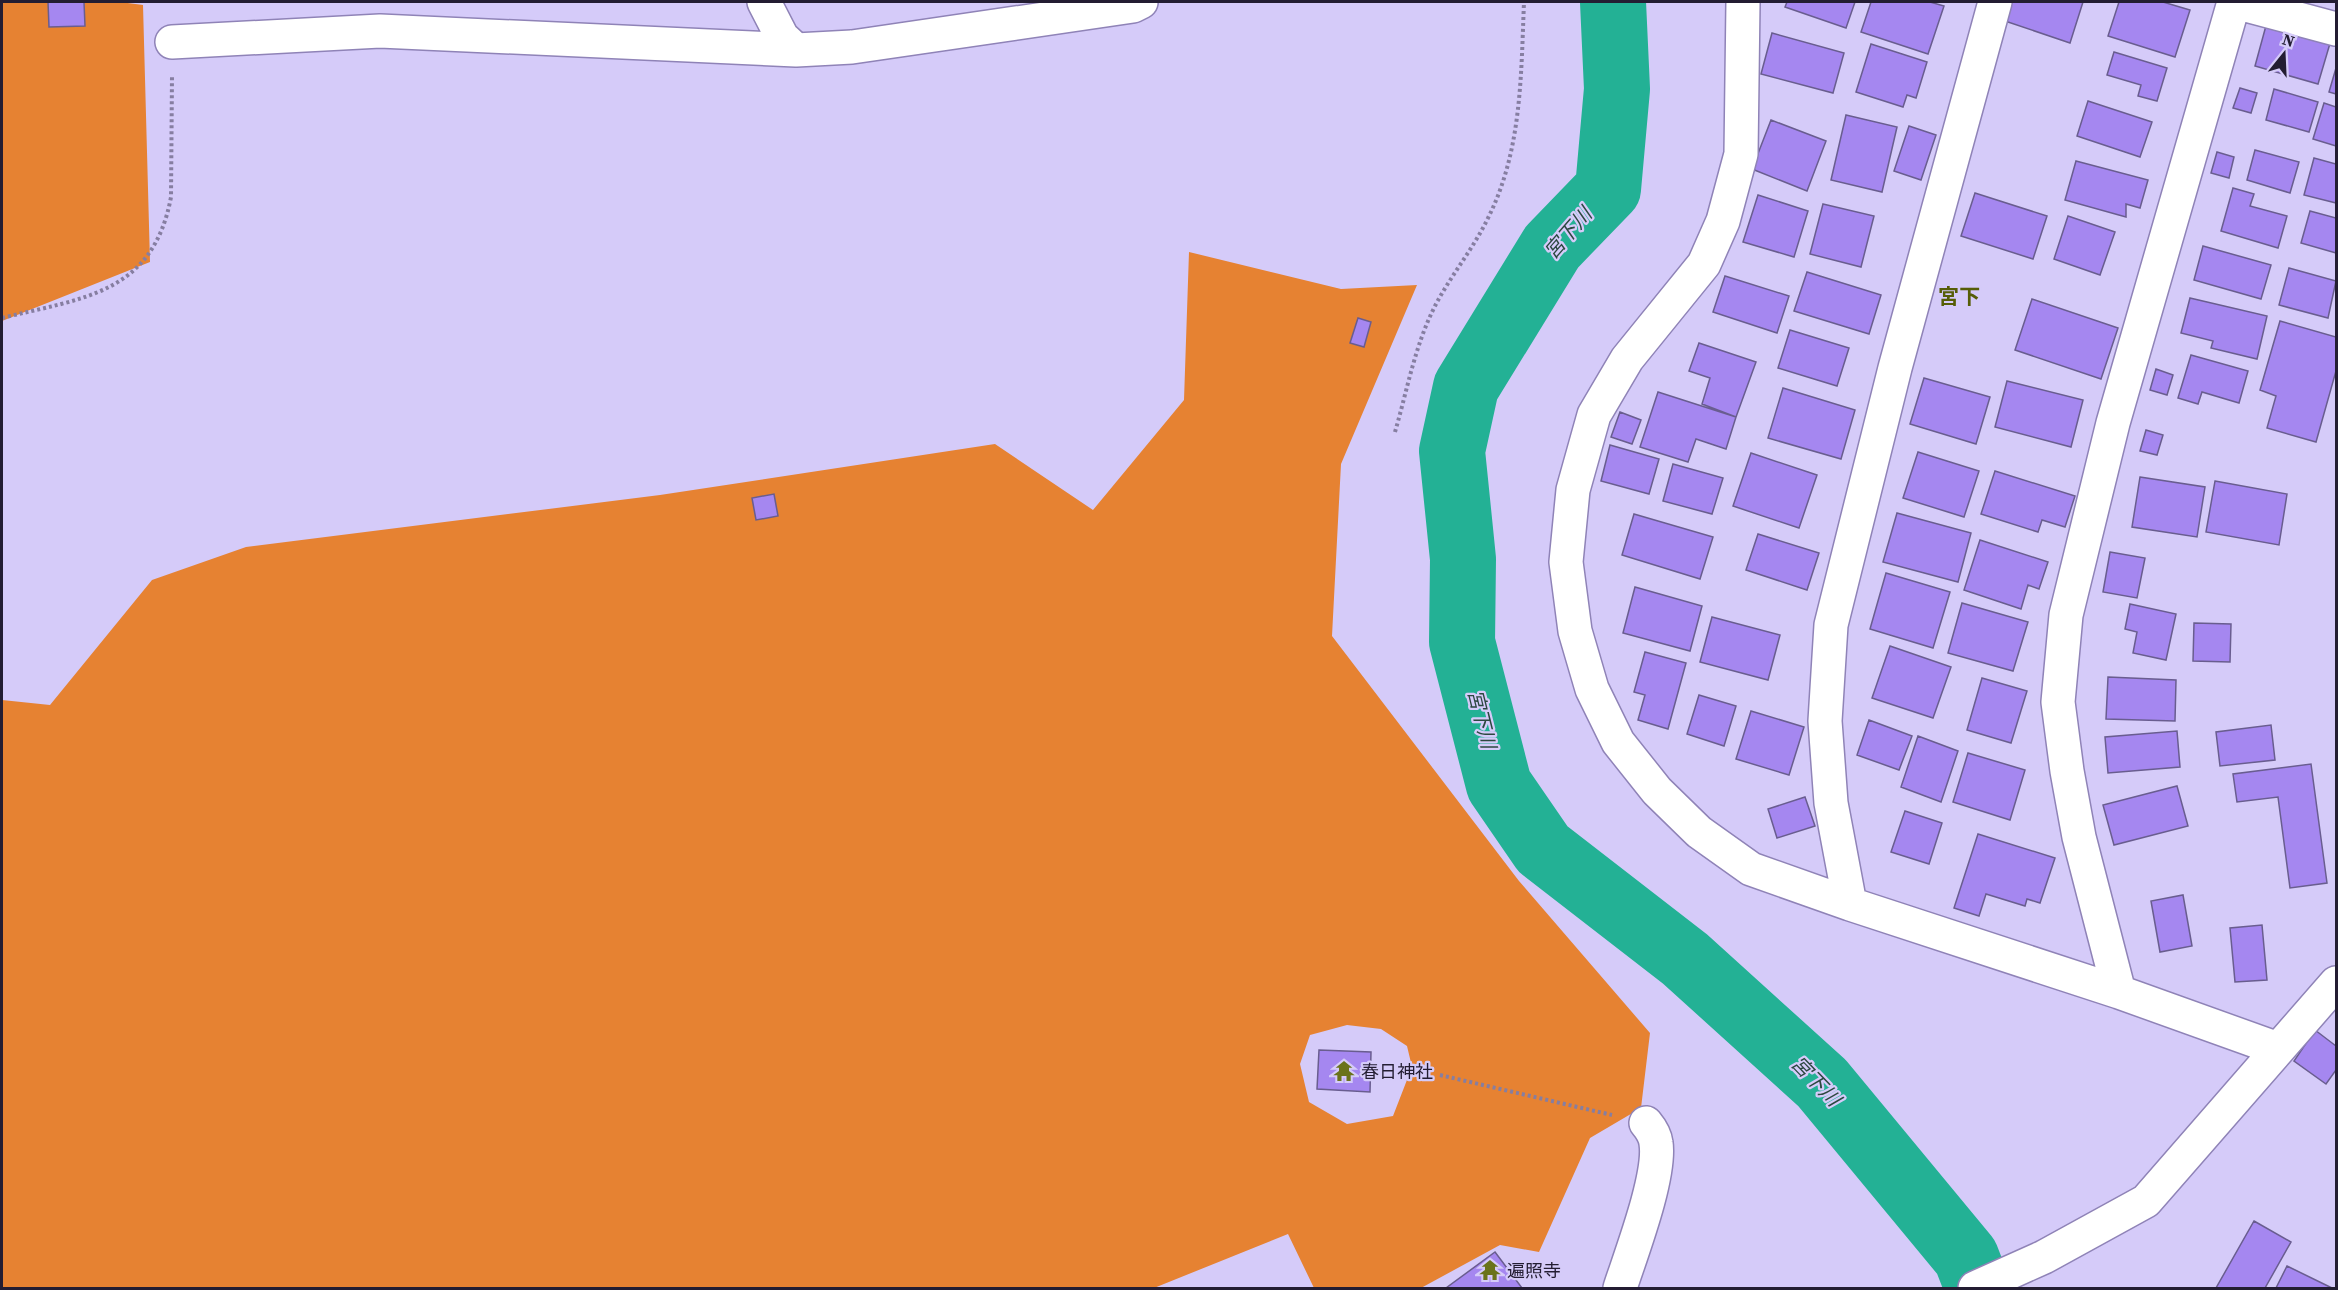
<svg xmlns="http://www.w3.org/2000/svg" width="2338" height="1290" viewBox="0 0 2338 1290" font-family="'Source Serif 4','Noto Sans JP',serif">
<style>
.forest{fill:#e68232;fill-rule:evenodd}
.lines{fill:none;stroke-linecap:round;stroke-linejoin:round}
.river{stroke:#23b195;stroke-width:66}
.building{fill:#a587f0;stroke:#695d8f;stroke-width:1.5}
.minor-casing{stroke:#8f83b7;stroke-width:36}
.path{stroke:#867ea1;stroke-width:4;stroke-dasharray:3 3;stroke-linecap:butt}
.minor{stroke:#fff;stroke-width:33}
.labels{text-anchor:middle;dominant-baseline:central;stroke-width:4.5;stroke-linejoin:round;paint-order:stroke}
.poi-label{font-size:18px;fill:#231d32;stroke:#d5cbf9;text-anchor:start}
.water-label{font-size:20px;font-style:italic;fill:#2c4840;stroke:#d5cbf9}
.quarter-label{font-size:21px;font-weight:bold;fill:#565d07;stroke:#d5cbf9}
</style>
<rect width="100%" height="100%" fill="#d5cbf9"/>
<!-- forest -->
<path class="forest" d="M2,2H120L143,5L150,262L2,321Z
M1189,252L1341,289L1417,285L1341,464L1332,636L1519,881L1650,1033L1641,1108L1590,1138L1539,1252L1500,1245L1421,1288H1314L1288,1234L1154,1288H2V700L50,705L152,580L246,547L660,495L995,444L1093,510L1184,400ZM1347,1025L1381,1029L1407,1046L1412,1067L1393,1116L1347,1124L1309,1102L1300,1064L1310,1035Z"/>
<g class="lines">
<!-- river -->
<path class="river" d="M1613,2L1617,89L1608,189L1552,247L1466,387L1452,451L1463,559L1462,642L1499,785L1543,849L1685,959L1822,1083L1966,1257L1978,1288"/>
</g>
<!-- building -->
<path class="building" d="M48,2H84L85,26L49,27Z
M1787,2H1855L1846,28L1785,7Z
M1871,2H1930L1944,6L1928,54L1861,32Z
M2011,2H2083L2070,43L2005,21Z
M2119,2H2163L2190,10L2175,57L2108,36Z
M2267,22L2331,40L2318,84L2255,66Z
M1772,33L1844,53L1833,93L1761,74Z
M1871,44L1927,62L1916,98L1907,95L1903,107L1856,92Z
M2114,52L2167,68L2157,101L2138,96L2141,85L2107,75Z
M2336,68V94L2329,92Z
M2240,88L2257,93L2251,113L2233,108Z
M2274,89L2318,102L2309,132L2266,120Z
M2088,101L2152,122L2140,157L2077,136Z
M2324,103L2336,107V146L2313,139Z
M1846,115L1897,127L1882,192L1831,180Z
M1771,120L1826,141L1807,191L1752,169Z
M1909,126L1936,135L1921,180L1894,171Z
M2255,150L2299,162L2290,193L2247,180Z
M2217,152L2234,157L2229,178L2211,173Z
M2314,158L2336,164V203L2304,195Z
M2076,161L2148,180L2140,208L2126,204V217L2065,200Z
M2233,188L2254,194L2250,206L2287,216L2278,248L2221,231Z
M1975,193L2047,216L2033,259L1961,236Z
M1758,195L1808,211L1794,257L1743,242Z
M1823,204L1874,216L1861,267L1810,254Z
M2310,211L2336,218V253L2301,243Z
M2068,216L2115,232L2100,275L2054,259Z
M2203,246L2271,265L2261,299L2194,280Z
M2289,268L2336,281L2328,318L2279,305Z
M1807,272L1881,295L1869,334L1794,311Z
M1725,276L1789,296L1777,333L1713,312Z
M2190,298L2267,316L2257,359L2211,348L2213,341L2181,333Z
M2032,299L2118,328L2101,379L2015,350Z
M1358,318L1371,322L1364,347L1350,343Z
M2280,321L2336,337V371L2316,442L2267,428L2276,396L2260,390Z
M1790,330L1849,348L1837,386L1778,368Z
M1699,343L1756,362L1736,417L1702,404L1710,378L1689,371Z
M2191,355L2248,371L2239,403L2202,392L2198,404L2178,398Z
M2156,369L2173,375L2167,395L2150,390Z
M1924,378L1990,397L1976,444L1910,424Z
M2007,381L2083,400L2071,447L1995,427Z
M1783,388L1855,410L1841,459L1768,438Z
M1658,392L1736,417L1726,449L1696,439L1688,462L1640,447Z
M1620,412L1641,420L1632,444L1611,437Z
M2146,430L2163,435L2157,455L2140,451Z
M1610,445L1659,459L1649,494L1601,481Z
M1918,452L1979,471L1964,517L1903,498Z
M1751,453L1817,475L1799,528L1733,506Z
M1673,464L1723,478L1712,514L1663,501Z
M1995,471L2075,496L2065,527L2042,520L2038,532L1981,514Z
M2140,477L2205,487L2197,537L2132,527Z
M2215,481L2287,494L2279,545L2206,532Z
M774,494L778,516L756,520L752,498Z
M1897,513L1971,533L1958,582L1883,562Z
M1634,514L1713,537L1700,579L1622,555Z
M1758,534L1819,553L1807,590L1746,570Z
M1980,540L2048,562L2039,589L2028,585L2021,609L1964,590Z
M2110,552L2145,558L2137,598L2103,592Z
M1886,573L1950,592L1933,648L1870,629Z
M1635,587L1702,606L1690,651L1623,633Z
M1962,603L2028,622L2013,671L1948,653Z
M2130,604L2176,614L2166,660L2133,653L2137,632L2125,629Z
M1712,617L1780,635L1768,680L1700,662Z
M2194,623L2231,624L2230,662L2193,661Z
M1890,646L1951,667L1933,718L1872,698Z
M1645,652L1686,663L1668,729L1638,720L1645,695L1634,692Z
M2108,677L2176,680L2175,721L2106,719Z
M1982,678L2027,691L2011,743L1967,730Z
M1699,695L1736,706L1724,746L1687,734Z
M1751,711L1804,727L1789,775L1736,759Z
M1869,720L1912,736L1899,770L1857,755Z
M2271,725L2275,760L2220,766L2216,732Z
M2177,731L2180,767L2108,773L2105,737Z
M1918,736L1958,751L1941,802L1901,787Z
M1968,753L2025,770L2010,820L1953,802Z
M2311,764L2327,883L2290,888L2278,797L2237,802L2233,774Z
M2177,786L2188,826L2114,845L2103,805Z
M1805,797L1815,826L1777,838L1768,809Z
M1905,811L1942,823L1929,864L1891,852Z
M1978,834L2055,858L2040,903L2027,899L2025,906L1986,894L1979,916L1954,908Z
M2183,895L2192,946L2160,952L2151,901Z
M2262,925L2267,980L2235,982L2230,928Z
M2315,1030L2336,1046V1070L2326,1084L2294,1061Z
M1319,1050L1371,1052L1370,1092L1317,1089Z
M2254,1221L2291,1242L2265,1288H2216Z
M1495,1252L1522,1288H1446Z
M2287,1266L2332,1288H2276Z"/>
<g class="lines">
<defs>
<path id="minor" d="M764,2L782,37L796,50L852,47L1133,6L1141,2
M1743,2L1741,154L1723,221L1704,264L1627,359L1594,415L1573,490L1566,562L1575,631L1592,689L1618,742L1657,791L1699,832L1751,869L1850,904L2119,992L2278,1049
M2235,2L2336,29
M172,42L380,31L796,50
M1850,904L1831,803L1825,721L1831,625L1895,368L1995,2
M2119,992L2079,837L2067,771L2058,702L2066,615L2113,423L2234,2
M1620,1288C1631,1254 1661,1176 1656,1143C1655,1135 1651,1129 1646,1123
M1975,1288L2044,1257L2146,1201L2336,983"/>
</defs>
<!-- minor casing -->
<use href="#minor" class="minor-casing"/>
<!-- path -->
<path class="path" d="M2,318C83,298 153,294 171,197L172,76
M1395,432C1407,391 1415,345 1435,306C1451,275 1474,248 1489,216C1522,149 1521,74 1524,2
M1440,1075L1612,1115"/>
<!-- minor -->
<use href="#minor" class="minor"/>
</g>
<!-- icons -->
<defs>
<symbol id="temple-bare" viewBox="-9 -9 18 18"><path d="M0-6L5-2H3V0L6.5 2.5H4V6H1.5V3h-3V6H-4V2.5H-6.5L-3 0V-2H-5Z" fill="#6a731b" stroke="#d5cbf9" stroke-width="2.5" paint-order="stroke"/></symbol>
</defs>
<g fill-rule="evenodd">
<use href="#temple-bare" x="1329" y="1056" width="30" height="30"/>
<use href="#temple-bare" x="1475" y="1255" width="30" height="30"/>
</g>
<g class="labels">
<!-- poi labels -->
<g class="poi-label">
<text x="1361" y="1071">春日神社</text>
<text x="1507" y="1270">遍照寺</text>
</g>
<!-- water labels -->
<g class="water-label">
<text transform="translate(1568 233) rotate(-49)">宮下川</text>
<text transform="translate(1482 719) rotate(76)">宮下川</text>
<text transform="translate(1816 1081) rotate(46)">宮下川</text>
</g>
<!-- quarter labels -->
<g class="quarter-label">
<text x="1959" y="296">宮下</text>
</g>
</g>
<!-- border -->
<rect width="2338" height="1290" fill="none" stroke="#231d32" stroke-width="6"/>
<!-- north arrow -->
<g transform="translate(2284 54) rotate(18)" stroke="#d5cbf9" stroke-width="4.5" paint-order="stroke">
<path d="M0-4.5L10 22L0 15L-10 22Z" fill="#231d32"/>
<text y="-9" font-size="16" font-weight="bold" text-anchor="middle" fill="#231d32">N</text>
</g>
</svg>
